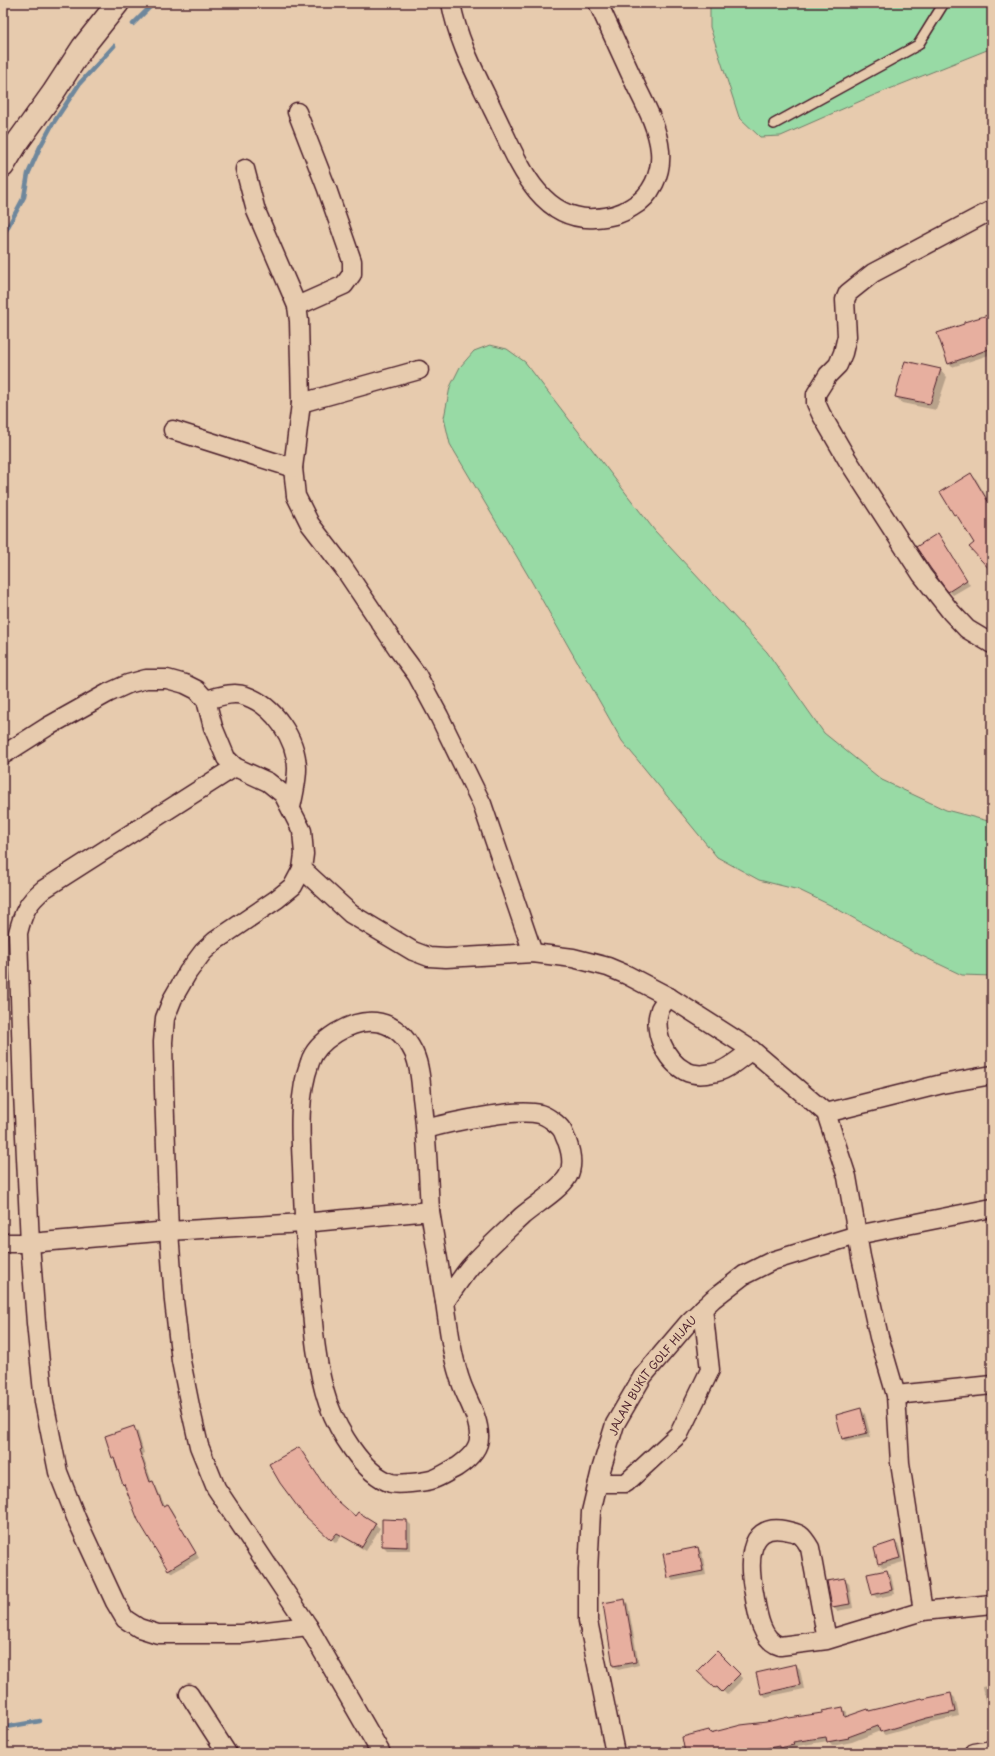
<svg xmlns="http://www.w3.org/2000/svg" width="995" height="1756" viewBox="0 0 995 1756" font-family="'Playpen Sans',sans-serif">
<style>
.green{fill:#98daa5;stroke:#717c68}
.shadow{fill:#0003}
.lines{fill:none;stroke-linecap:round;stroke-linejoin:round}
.stream{stroke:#6e879c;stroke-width:4.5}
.building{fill:#e7af9f;stroke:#4a1f2b}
.service-casing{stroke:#4a1f2b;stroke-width:12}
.minor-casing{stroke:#4a1f2b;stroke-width:21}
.secondary-casing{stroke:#4a1f2b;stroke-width:25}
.service{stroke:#e7cbae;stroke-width:9}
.minor{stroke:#e7cbae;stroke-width:18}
.secondary{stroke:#e7cbae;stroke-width:22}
.labels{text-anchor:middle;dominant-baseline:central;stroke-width:3.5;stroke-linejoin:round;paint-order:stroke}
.street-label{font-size:11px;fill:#4a1f2b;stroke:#e7cbae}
</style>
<rect width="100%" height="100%" fill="#e7cbae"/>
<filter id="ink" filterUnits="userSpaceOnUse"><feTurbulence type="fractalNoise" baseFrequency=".025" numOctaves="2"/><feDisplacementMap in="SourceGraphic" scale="8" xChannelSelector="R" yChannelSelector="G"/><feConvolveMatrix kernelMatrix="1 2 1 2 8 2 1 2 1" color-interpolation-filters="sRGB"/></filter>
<g filter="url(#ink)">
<!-- green -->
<path class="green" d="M710,3H992V48L872,96L781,136L760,137L739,117L710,27Z
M490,345L507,349L525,362L655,531L767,652L824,733L882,780L946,810L992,822V976L962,975L918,954L830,905L799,890L759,880L717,857L622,741L529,577L450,444L444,418L450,387L460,367L474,351Z"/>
<!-- shadow -->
<path class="shadow" d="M992,314V354L952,367L948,363L965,323Z
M906,362L941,370L947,377L936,410L902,403L896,397Z
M971,474L976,479L992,506V571L970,547L975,543L960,520L955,514Z
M938,535L970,585L953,595L949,591Z
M861,1410L865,1414L871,1437L846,1442L842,1438Z
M134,1428L138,1432L144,1453L142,1454L152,1482L156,1486L165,1506L167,1505L171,1509L199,1558L172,1573L168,1569L124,1484L106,1436Z
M299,1448L333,1498L355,1518L358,1514L380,1528L366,1551L342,1536L336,1543L308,1517Z
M383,1520L407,1521L411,1525V1550H387L383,1546Z
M895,1542L899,1546L903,1562L883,1568L879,1564L875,1549Z
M698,1548L702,1552L706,1575L673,1581L669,1577Z
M887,1571L891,1575L895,1594L877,1598L873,1594Z
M845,1579L849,1583L853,1608L837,1611L833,1607Z
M624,1600L628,1604L639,1665L618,1670L614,1666Z
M717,1653L743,1679L727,1695L722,1690L720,1692L699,1671Z
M796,1665L800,1669L804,1689L766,1697L761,1693Z
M992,1685V1713H991L987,1709L982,1687Z
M951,1694L955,1698L959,1716L932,1722L885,1735L880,1731L852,1742L832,1746L828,1741L797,1746V1749L784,1751L782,1750L769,1753H686L709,1731L712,1734L823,1713L842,1708L847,1712V1717L868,1710L869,1711Z"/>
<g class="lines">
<!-- stream -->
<path class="stream" d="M133,24L154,3
M3,236L24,197L28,174L40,147L52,125L80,83L114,46
M3,1729L6,1727L40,1721"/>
</g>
<!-- building -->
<path class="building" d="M988,315L992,328V348L948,364L937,333L964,324V322Z
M905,361L941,369L930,404L895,397Z
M971,473L992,508V572L969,547L974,543L956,514L954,515L940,492Z
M938,533L967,580L948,592L931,569L916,547Z
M861,1408L867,1433L842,1439L836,1415Z
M134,1426L141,1449L139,1450L150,1482L153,1481L163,1506L167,1504L196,1553L168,1570L138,1520L124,1484L123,1485L114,1458H112L105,1436Z
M299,1447L330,1494L355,1516L358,1512L376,1523L362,1547L337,1533L331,1540L303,1514L280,1483L269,1464Z
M382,1519L407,1520V1547L382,1546Z
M895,1541L900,1558L878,1564L874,1548Z
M698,1547L703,1571L668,1578L663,1554Z
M887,1570L892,1590L872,1595L867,1574Z
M845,1578L850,1604L832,1607L827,1581Z
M625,1599L636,1662L613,1666L603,1603Z
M717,1651L740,1674L722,1692L717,1687L715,1688L697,1671Z
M796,1664L800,1685L761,1694L756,1673Z
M951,1693L955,1712L927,1718L880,1732L878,1726L848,1737L849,1738L827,1742L826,1737L793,1742L794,1745L779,1748V1746L742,1753H685L682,1737L709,1730L710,1733L741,1725L766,1722L788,1717L789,1718L822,1713V1711L843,1707L845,1717L868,1709L869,1711L922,1698L923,1699Z"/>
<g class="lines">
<defs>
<path id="service" d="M774,124L918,45L944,3"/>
<g id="minor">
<path d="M451,3C458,42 476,74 493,110C515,153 536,222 595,218C609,217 620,215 632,207C652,196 662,173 660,151C658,129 647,108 637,88C624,60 611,31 598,3"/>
<path d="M297,112L327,189L352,261V274L344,285L297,306"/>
<path d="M245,169L256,211L297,306L299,321L301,403L293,468L296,496L310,524L343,567L400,652L417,675L439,716L482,804L533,953"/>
<path d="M992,210L873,273L848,293L845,300L847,336L843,353L838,365L828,375L816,394V403L821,414L847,459L922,575L951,612L967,629L992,644"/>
<path d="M301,403L419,370"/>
<path d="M173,430L293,468"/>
<path d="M206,700C218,697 233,691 246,696C274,706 296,738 297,768C297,781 294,794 291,807"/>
<path d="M3,755L47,727L108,693L128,684L146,679H167L185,684L197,690L206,700L213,727L226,758L235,767L268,782L283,794L302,831L304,854L302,869L293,886L277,899L215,941L203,952L188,972L173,998L165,1018L163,1042L164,1090L169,1231L174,1301L181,1361L191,1411L199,1446L216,1488L308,1626L381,1753"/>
<path d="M235,767L44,889C27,903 23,913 18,933L23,1093L30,1243L36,1323L44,1402L58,1472L77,1520L115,1602L125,1619L139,1628L158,1634H242L308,1626"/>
<path d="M302,869L351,914L413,951L429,957L446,958L533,953L573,958L608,967L627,975L669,997L752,1050L826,1113L847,1177L861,1257L879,1337L896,1395L900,1463L923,1611"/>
<path d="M669,997C666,1001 662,1005 660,1009C652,1031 665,1060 685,1071C693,1075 703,1075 712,1073C726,1072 740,1058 752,1050"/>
<path d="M826,1113L942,1084L992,1075"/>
<path d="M430,1211C428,1173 427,1135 422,1097C421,1083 420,1066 414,1053C397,1018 367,1014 336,1033C325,1040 314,1049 310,1062C298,1094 300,1132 302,1166C303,1199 304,1232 308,1265C312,1308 314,1362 328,1403C338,1430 362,1473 391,1483C398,1485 423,1482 431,1480C439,1478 449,1471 457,1467C467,1460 480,1449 479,1436C479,1418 468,1401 462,1385C452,1358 449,1330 445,1302"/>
<path d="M3,1243H30L169,1231L303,1223L430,1211L445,1302C453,1290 461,1278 470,1267C486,1249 504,1233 522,1216C536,1204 559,1191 568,1176C574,1165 571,1152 567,1141C565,1138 564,1133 562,1130C558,1124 547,1116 540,1114C516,1108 451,1122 426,1129"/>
<path d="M896,1395L992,1385"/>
<path d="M598,1483H626L679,1434L710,1370L703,1308"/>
<path d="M827,1640L780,1646C760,1640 757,1611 754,1593C749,1569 745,1523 784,1530C800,1533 802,1534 810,1548L827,1640L923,1611L992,1604"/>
<path d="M189,1694L227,1753"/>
<path id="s1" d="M615,1753L588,1621V1571L591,1512L601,1470L615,1424L643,1376L689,1322L713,1299L744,1275L772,1261L857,1235L992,1208"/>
<path d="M974,1753L992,1750"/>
</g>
<path id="secondary" d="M3,166L17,143L53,93L83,47L118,3"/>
</defs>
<!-- service casing -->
<use href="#service" class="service-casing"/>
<!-- minor casing -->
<use href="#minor" class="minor-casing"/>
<!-- secondary casing -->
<use href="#secondary" class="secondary-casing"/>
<!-- service -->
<use href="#service" class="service"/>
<!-- minor -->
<use href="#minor" class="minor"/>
<!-- secondary -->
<use href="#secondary" class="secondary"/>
</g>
</g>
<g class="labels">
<!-- street labels -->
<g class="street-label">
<text stroke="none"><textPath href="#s1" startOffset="396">JALAN BUKIT GOLF HIJAU</textPath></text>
</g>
</g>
<!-- margin -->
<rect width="995" height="1756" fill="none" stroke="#e7cbae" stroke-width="16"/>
<rect x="8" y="8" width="979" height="1740" fill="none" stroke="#4a1f2b" stroke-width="1.5" filter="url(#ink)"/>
</svg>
